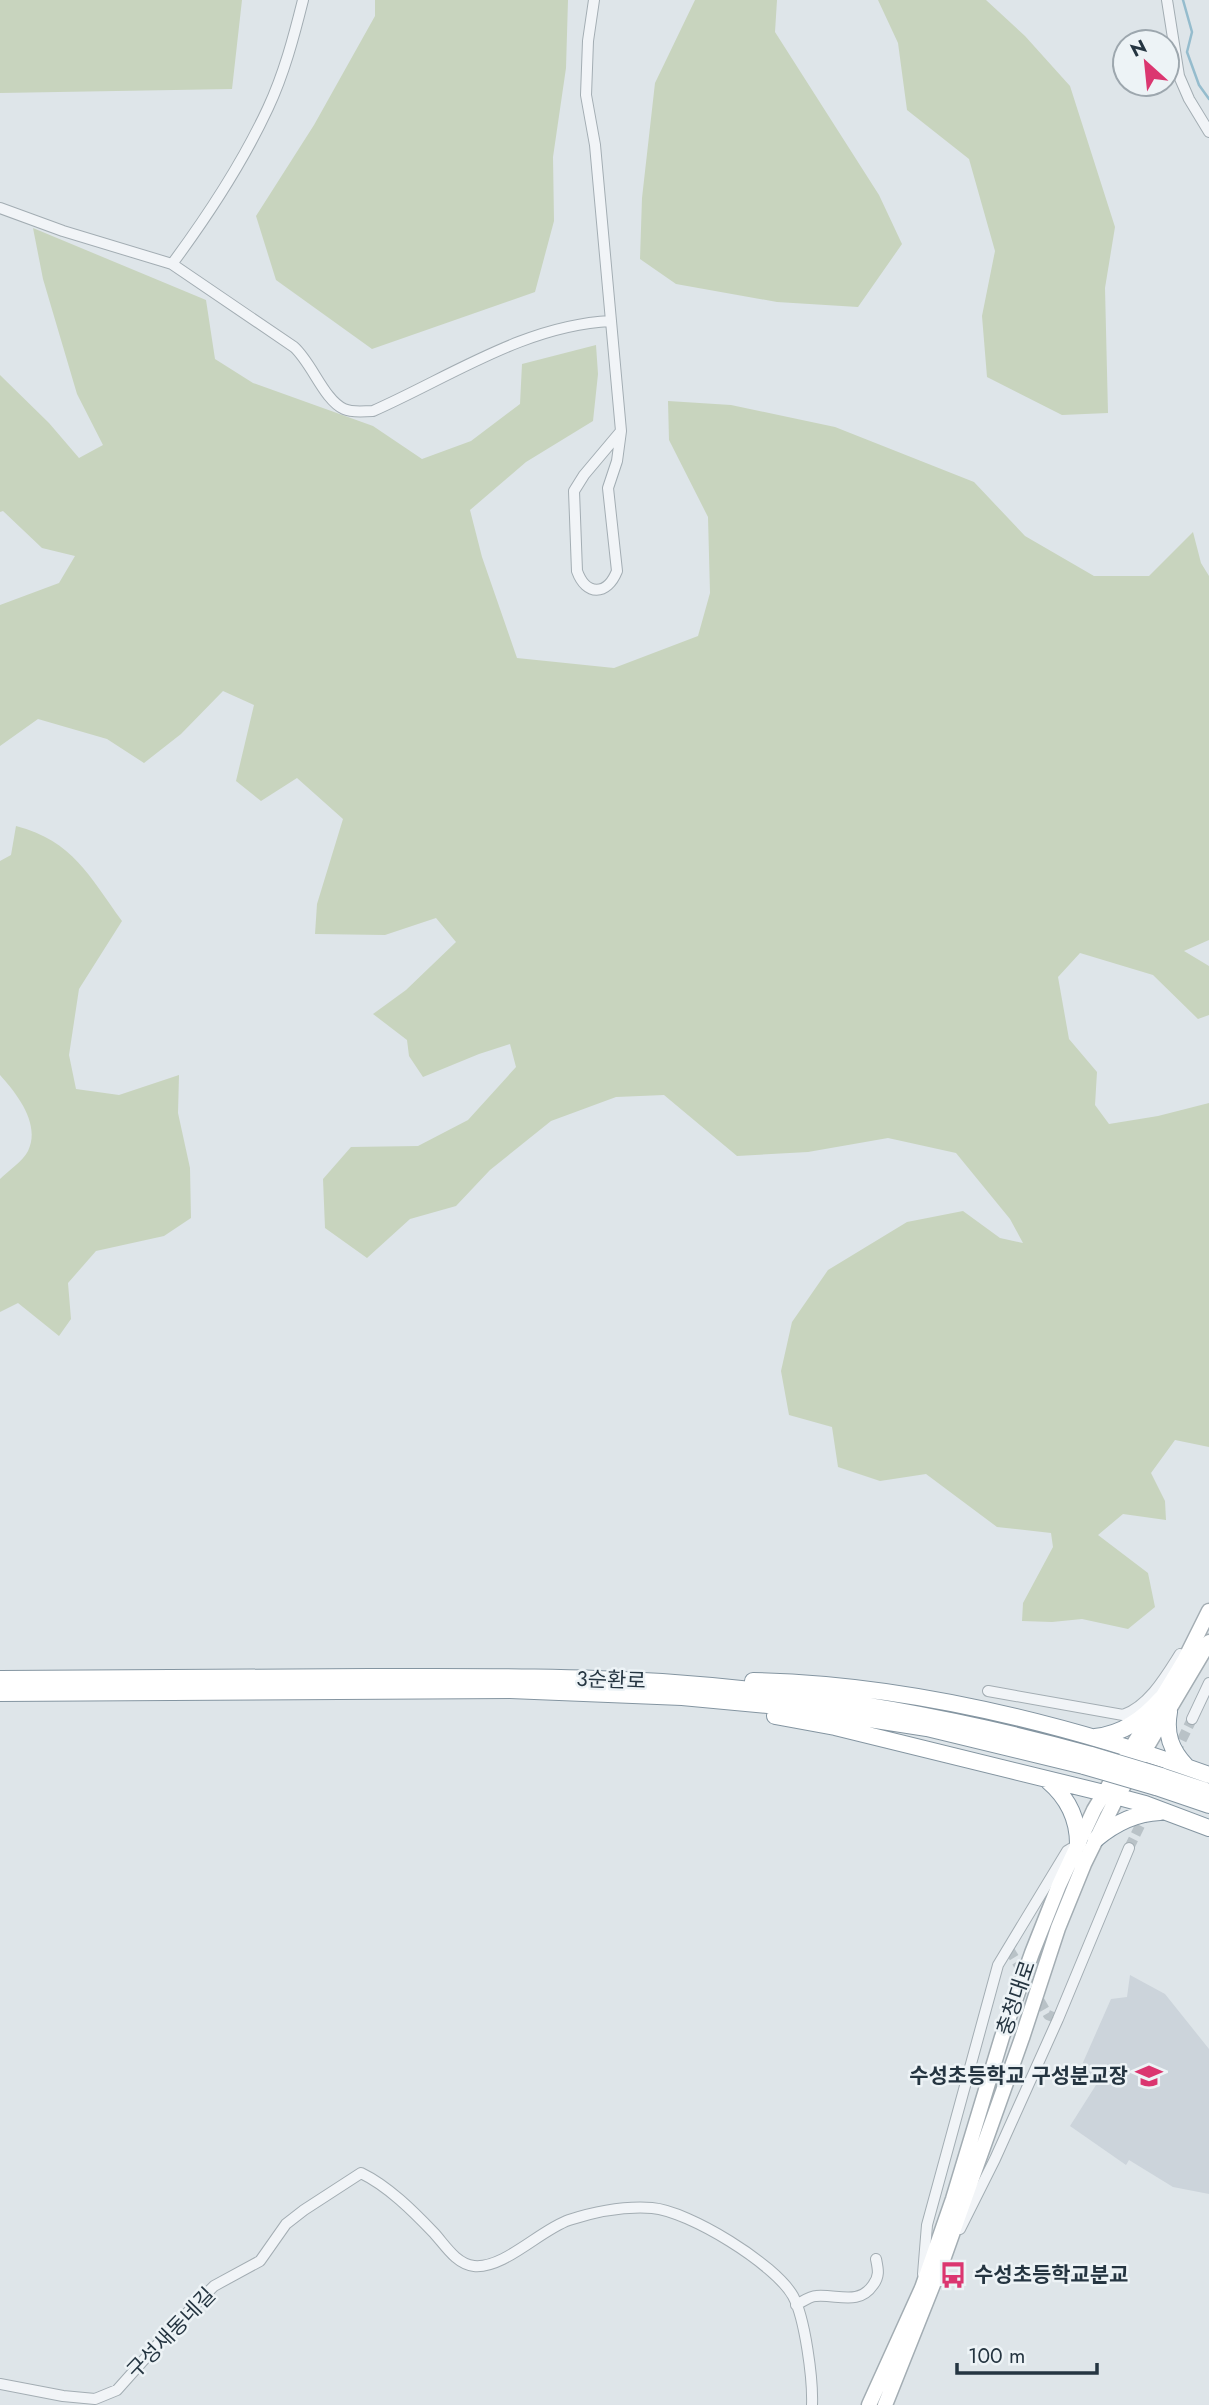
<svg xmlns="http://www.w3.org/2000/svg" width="1209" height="2405" viewBox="0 0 1209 2405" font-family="Jost,'Noto Sans KR',sans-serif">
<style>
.built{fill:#ccd4db}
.green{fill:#c8d4be}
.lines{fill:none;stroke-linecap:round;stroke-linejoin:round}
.stream{stroke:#95bccd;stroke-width:2.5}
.minor-tunnel{stroke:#b9c2c7;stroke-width:10;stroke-dasharray:10 5;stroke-linecap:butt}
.minor-casing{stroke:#a3adb3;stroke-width:12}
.secondary-casing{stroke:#a3adb3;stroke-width:17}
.trunk-casing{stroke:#8495a1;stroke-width:18}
.minor{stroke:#f1f4f7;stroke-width:10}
.secondary{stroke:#fff;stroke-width:14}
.trunk{stroke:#fff;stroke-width:16}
.trunk-bridge-casing{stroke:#8495a1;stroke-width:18;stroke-linecap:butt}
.trunk-bridge{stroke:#fff;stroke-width:16}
.labels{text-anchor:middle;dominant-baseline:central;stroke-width:5;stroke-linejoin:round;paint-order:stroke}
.street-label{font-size:21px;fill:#253541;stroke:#edf3f6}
.poi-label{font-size:21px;font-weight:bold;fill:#253541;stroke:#edf3f6;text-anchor:end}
</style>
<rect width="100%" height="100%" fill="#dee5e9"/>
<!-- built -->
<path class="built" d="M1130,1975L1165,1994L1209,2049V2194L1173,2187L1129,2160L1126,2165L1070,2126L1096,2085L1081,2067L1111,1999L1127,1997Z"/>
<!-- green -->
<path class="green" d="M0,0H242L232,89L0,93Z
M375,0H568L566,68L553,157L554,221L535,292L372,349L276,280L256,216L314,125L375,16Z
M695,0H777L775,32L879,195L902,244L858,307L777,302L676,284L640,259L642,198L655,83Z
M878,0H986L1025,36L1070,86L1115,227L1105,288L1108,413L1062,415L987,377L982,316L995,251L969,159L907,110L898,43Z
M33,228L206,300L215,359L253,383L373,426L422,459L471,441L520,404L522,364L596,345L598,374L593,421L526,462L470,510L482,557L517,658L614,668L698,636L710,593L708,517L669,440L668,401L731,405L835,427L974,482L1025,536L1094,576H1149L1193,532L1201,563L1209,576V940L1184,951L1209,966V1015L1198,1019L1153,975L1080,953L1058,977L1069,1039L1097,1072L1095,1105L1109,1124L1158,1116L1209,1103V1447L1175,1440L1151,1473L1165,1501L1166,1520L1123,1514L1098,1535L1148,1573L1155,1607L1128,1629L1082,1619L1052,1622L1022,1621L1023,1603L1053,1547L1051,1533L997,1527L926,1474L880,1481L838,1467L832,1427L789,1415L781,1371L792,1322L828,1270L907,1222L963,1211L1000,1238L1023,1243L1010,1219L956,1153L888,1138L808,1152L737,1156L664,1095L616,1097L551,1121L490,1170L456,1206L410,1219L367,1258L325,1228L323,1179L351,1147L418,1146L468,1120L516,1067L510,1044L479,1054L423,1077L409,1056L407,1040L373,1014L406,990L456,942L436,918L385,935L315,934L317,904L343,819L297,778L261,801L236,781L254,705L223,691L181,734L144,763L107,739L38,719L0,746V605L59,583L75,556L42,548L3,511L0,512V375L49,423L79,458L103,445L77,394L43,279Z
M16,826C73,841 89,876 122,921L79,989L69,1055L76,1089L119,1095L179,1075L178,1113L190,1168L191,1218L164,1236L96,1251L68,1283L71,1319L59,1336L18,1303L0,1312V1179C8,1171 23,1161 28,1151C41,1124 17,1094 0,1075V861L11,855Z"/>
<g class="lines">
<!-- stream -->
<path class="stream" d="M1183,0L1192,32L1187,52L1199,85L1209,99"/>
<!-- minor-tunnel -->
<path class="minor-tunnel" d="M1129,1848L1192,1719
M1009,1949L1048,2015L1058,2019"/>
<defs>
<path id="minor" d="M1167,0L1179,76L1189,99L1209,132
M0,208L63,231L172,264L294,347C312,363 324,400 344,409C353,413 364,411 373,411C450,377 525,325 611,321L595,145L586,95L588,41L594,0
M172,264C209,214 242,164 268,108C284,74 294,36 303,0
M611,321L621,431L617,461L608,488L617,571C607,596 586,596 577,571L574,491L584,475L621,431
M988,1691L1123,1715C1149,1706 1166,1676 1180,1654
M1192,1719L1209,1683
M960,2229L995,2159L1058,2019L1129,1848
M923,2274L927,2225L998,1965L1067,1851L1072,1848
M796,2305C802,2302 810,2296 816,2296C837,2294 859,2306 873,2285C880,2276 878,2269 876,2259
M0,2384L63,2396L95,2399L117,2390L175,2325L214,2286L260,2261L286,2224L304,2210L361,2173C388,2186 413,2211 434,2233C445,2245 456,2264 474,2266C504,2269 540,2230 569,2220C594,2212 625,2206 652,2208C689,2211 775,2264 793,2296C805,2318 813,2379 812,2405"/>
<path id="secondary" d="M869,2405L922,2288L953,2199L1002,2037L1032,1953L1059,1885L1094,1810L1185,1659L1209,1611
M885,2405L944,2257L1022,2038L1058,1928L1084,1864L1117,1797L1209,1642"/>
<path id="trunk" d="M0,1679C123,1678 246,1677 370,1677C467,1677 565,1676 662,1682C807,1692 951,1716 1091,1755
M753,1681C908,1684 1063,1723 1209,1775
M0,1693L510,1690L682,1697L799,1708L927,1728L1084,1766
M1169,1712C1165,1734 1171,1750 1186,1766
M775,1716L835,1727L1104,1793L1145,1804L1209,1828
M1095,1737C1123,1734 1143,1719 1161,1699
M1161,1776L1209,1792
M1048,1781C1068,1798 1078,1818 1078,1844
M1156,1787L1209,1805
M1096,1839C1115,1823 1135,1813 1160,1812"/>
</defs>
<!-- minor casing -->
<use href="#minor" class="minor-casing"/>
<!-- secondary casing -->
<use href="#secondary" class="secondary-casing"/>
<!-- trunk casing -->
<use href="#trunk" class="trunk-casing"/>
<!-- minor -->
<use href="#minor" class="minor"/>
<!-- secondary -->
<use href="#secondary" class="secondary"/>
<!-- trunk -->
<use href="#trunk" class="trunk"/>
<defs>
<path id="trunk-bridge" d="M1091,1755L1161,1776
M1084,1766L1156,1787"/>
</defs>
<!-- trunk-bridge casing -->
<use href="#trunk-bridge" class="trunk-bridge-casing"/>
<!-- trunk-bridge -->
<use href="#trunk-bridge" class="trunk-bridge"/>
</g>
<!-- icons -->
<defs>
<symbol id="school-bare" viewBox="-9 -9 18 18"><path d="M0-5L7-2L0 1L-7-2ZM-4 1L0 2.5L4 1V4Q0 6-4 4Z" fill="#db3670" stroke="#edf3f6" stroke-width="2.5" paint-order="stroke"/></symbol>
<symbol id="bus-bare" viewBox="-9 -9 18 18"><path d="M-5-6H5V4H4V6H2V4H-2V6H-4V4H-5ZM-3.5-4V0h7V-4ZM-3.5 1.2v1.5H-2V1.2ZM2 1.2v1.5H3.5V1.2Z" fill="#db3670" stroke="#edf3f6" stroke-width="2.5" paint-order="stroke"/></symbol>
</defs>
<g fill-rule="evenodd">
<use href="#school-bare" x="1130" y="2057" width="38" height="38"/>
<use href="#bus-bare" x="934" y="2256" width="38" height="38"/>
</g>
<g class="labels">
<!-- street labels -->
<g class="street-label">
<text transform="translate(611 1680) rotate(2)">3순환로</text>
<text transform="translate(1016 1998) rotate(-71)">충청대로</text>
<text transform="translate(171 2333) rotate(-46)">구성새동네길</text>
</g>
<!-- poi labels -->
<g class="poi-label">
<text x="1128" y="2076">수성초등학교 구성분교장</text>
<text x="974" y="2275" text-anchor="start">수성초등학교분교</text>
</g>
</g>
<!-- north arrow -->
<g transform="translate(1146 63) rotate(333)"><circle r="33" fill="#edf3f6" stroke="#9da7ae" stroke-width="2"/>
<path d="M0-5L12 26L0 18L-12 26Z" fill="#db3670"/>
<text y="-10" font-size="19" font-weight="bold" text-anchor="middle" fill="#253541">N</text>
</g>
<!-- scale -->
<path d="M957 2363v10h140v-10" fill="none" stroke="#253541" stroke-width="3.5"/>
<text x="968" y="2363" font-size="21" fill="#253541" stroke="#edf3f6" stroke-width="5" paint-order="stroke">100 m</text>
</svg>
